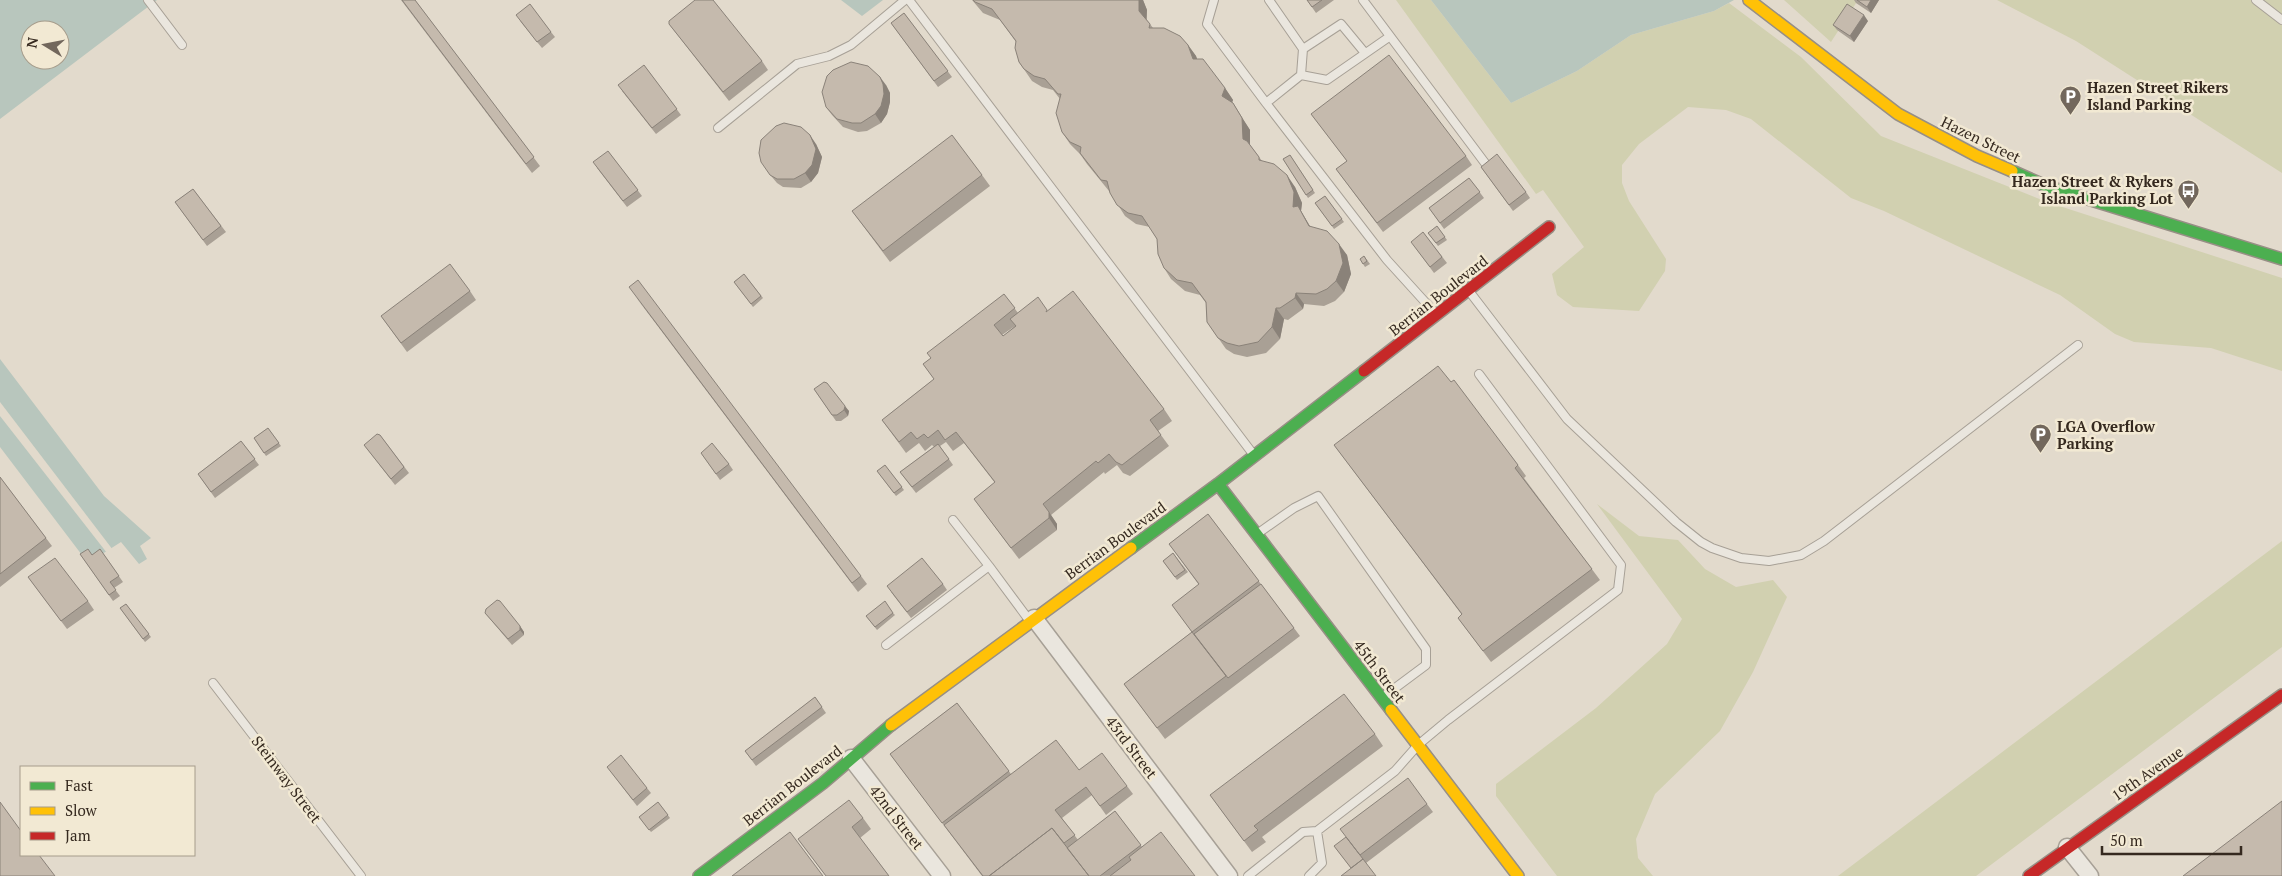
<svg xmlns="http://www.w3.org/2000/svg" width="2282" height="876" viewBox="0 0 2282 876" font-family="'PT Serif',serif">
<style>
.green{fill:#d1d0b0}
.water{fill:#b8c6bd;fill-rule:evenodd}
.pier{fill:#e2dacc}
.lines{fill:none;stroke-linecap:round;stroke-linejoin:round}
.lane-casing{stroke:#a7a096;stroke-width:10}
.street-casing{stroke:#a7a096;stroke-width:19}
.fast-casing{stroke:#978f85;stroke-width:14}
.slow-casing{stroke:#978f85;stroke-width:14}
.jam-casing{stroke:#978f85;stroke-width:14}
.lane{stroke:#eae6de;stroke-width:8}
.street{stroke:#eae6de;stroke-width:16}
.fast{stroke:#4caf50;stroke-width:11}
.slow{stroke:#ffc107;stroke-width:11}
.jam{stroke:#c62828;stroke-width:11}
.wall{fill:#a9a095;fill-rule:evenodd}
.shaded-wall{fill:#8a8279}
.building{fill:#c5baad;stroke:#8a8279}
.labels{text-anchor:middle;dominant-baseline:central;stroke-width:5;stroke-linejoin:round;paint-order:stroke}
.poi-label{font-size:15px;font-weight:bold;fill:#35291f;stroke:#f2e9d3;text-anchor:start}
.street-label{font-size:15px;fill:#35291f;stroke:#f2e9d3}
</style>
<rect width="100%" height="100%" fill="#e2dacc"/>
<!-- green -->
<path class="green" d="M1396,0H1431L1511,103L1577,71L1631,35L1714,11L1729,3L1801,57L1881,136L2047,202L2282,278V371L2211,348L2134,342L2115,334L2060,295L1884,211L1851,198L1751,119L1726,110L1688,107L1639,144L1622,165V183L1629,201L1666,259L1665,271L1639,311L1573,307L1557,295L1552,274L1584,247L1543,190L1536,194Z
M1784,0H1858L1831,42Z
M1997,0H2282V173L2076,41Z
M1597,504L1639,536L1678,540L1705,569L1736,587L1773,580L1787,597L1753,672L1720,731L1655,794L1636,839L1638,858L1653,876H1557L1496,796V784L1596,708L1667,644L1682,619Z
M2282,541V647L1976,876H1838Z"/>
<!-- water -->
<path class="water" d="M0,0H157L0,119ZM30,30H60V60H30Z
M841,0H883L862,16Z
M1431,0H1734L1714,11L1631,35L1577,71L1511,103Z
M0,359L104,496L151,538L140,546L147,559L139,564L121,542L88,563L0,447Z"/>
<!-- pier -->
<path class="pier" d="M0,402L113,550L107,553L0,416Z"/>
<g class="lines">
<defs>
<path id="lane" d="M148,0L182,45
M909,0L1253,454
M1214,0L1207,24L1266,103
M1269,0L1303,49
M1363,0L1485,163
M2256,0L2282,20
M1365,53L1341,24L1303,49L1301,75L1266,103L1387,260L1436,314
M1301,75L1327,80L1389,37
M718,128L797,64L829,56L851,45L905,0
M1469,291L1567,419L1676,522L1701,542L1712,548L1741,558L1769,561L1801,555L1824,541L2078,345
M953,520L989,566
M1257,534L1294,508L1318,496L1426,649V665L1383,697
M886,645L989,566L1029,620
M213,683L361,876
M1248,876L1303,832L1317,831L1395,771L1418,745L1448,720L1618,590L1621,565L1479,374
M1309,876L1322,863L1317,831"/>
<path id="street" d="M1034,618L1229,876
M851,758L942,876
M2067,847L2090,876"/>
<path id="fast" d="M2012,171L2046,186L2282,259
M1218,484L1391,710
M1131,548L1218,484L1364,371
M699,876L823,783L891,725"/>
<path id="slow" d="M1749,0L1898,114L1977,156L2012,171
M1391,710L1518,876
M891,725L1131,548"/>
<path id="jam" d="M1364,371L1549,227
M2029,876L2282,695"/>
</defs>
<!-- lane casing -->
<use href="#lane" class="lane-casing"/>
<!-- street casing -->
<use href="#street" class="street-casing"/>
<!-- fast casing -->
<use href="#fast" class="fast-casing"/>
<!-- slow casing -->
<use href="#slow" class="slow-casing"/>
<!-- jam casing -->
<use href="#jam" class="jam-casing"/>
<!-- lane -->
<use href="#lane" class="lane"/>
<!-- street -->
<use href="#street" class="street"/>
<!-- fast -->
<use href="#fast" class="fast"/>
<!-- slow -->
<use href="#slow" class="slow"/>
<!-- jam -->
<use href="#jam" class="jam"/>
</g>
<!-- wall -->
<path class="wall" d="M401,0H415L540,166L532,173Z
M972,0H1143L1147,10V20L1153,28L1188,45L1196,56L1197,59L1225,88L1233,100L1232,103L1250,130V145L1262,161L1295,187L1302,203L1301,211L1310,226L1347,255L1351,274L1344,292L1335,301L1324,306L1304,304L1303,309L1288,320L1284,319L1280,339L1266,353L1247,357L1234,354L1226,349L1207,322L1206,303L1200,295L1185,291L1171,279L1164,268L1157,239L1150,227L1136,224L1125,216L1109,191L1087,164L1080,154L1070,144L1062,132L1060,99L1053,90L1042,87L1032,81L1019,62L1016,42L1000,20L983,13Z
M1307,0H1334L1316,13Z
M1854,0H1879L1871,13L1856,3Z
M904,13L952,77L938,87L891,23Z
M520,21L551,32L555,37L542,48Z
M1868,21L1854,42L1837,30L1833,25Z
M669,24L762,61L768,70L729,101Z
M644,65L681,115L656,134L622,91Z
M886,85L890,93V102L887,114L881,123L867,131L858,132L843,127L832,115L826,107Z
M1311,114L1466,156L1472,165L1383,232L1336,169L1347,161Z
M816,144L822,157L818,173L811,182L801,188L783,187L777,183L767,171Z
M608,151L642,196L627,207L597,168Z
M1290,155L1315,193L1308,198L1283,159Z
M1481,167L1526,192L1530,198L1513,211Z
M982,175L990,186L890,262L852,211Z
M1469,178L1484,198L1444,229L1429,208Z
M193,189L226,232L207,246L175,202Z
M1325,196L1344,222L1334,229L1315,203Z
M1437,226L1447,240L1438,246L1428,233Z
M1423,232L1447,263L1434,273L1415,247Z
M1364,256L1370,264L1365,267L1360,259Z
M744,274L763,298L753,307L734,282Z
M470,291L476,300L407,352L381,316Z
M1004,294L1018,313L1048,311L1164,409L1172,421L1158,431L1169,446L1130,476L1123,473L1117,465L1105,474L1104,472L1051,515L1057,524V530L1019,559L974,499L995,483L964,443L953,451L946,442L940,446L953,465L916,493L900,472L934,447L932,445L925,451L919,443L906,453L882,420L934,379L923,364L931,358ZM1015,326L1003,336L1002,335Z
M635,296L861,576L867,584L858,592Z
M1451,382L1518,465L1526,476L1524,478L1600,580L1491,662L1458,618L1462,615L1334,445Z
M814,389L849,411L848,416L841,421H836Z
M268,428L281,446L266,456L254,438Z
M380,435L409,473L395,485L364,445Z
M241,441L259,465L215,498L198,474Z
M701,453L729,464L733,470L720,480Z
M885,465L904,490L896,496L877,471Z
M0,477L52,546L0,587Z
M1208,514L1300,636L1165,739L1124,684L1192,632L1172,605L1199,585L1169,544Z
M100,549L123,582L114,588L120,596L113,601L80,554L92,555Z
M1173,553L1188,572L1177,580L1163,561Z
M28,577L88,601L94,610L67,629Z
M943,584L947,590L911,618L891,592Z
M126,604L151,637L145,642L120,608Z
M485,613L520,626L524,632V635L512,645Z
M893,613L895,615L877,630L866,616Z
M815,697L826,713L756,766L745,751Z
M957,703L1011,774L1079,770L1127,786L1133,794L1106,815L1092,795L1062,818L1078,840L1115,811L1142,847L1195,876H982L890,754Z
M1375,734L1383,746L1262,837L1266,842L1252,852L1210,795Z
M611,772L647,788L651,793L637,806Z
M658,802L670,818L651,832L639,817Z
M1427,804L1433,812L1366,863L1351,868L1334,846Z
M863,818L871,829L860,838L889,876H826L798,839Z"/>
<!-- shaded-wall -->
<path class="shaded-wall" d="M1139,0H1143L1147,10L1146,22L1139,11Z
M1871,0H1879L1871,13L1867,7Z
M1864,15L1868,21L1854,42L1850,36Z
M1188,45L1196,56L1201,70L1193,59Z
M880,77L886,85L890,93V102L887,114L881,123L875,114Z
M1225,88L1233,100L1230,107L1222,96Z
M1233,103L1250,130V150L1243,139Z
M810,135L816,144L822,157L818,173L811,182L805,173Z
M1287,175L1295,187L1302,203L1301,211L1316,237L1293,207Z
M1339,244L1347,255L1351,274L1344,292L1336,281Z
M1296,293L1304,304L1303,309L1295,298Z
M1276,308L1284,319L1280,339L1272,327Z
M845,406L849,411L848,416L844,410Z
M1049,512L1057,524V530L1049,518Z
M520,626L524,632V635L520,630Z"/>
<!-- building -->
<path class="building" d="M402,0H415L534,157L526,164Z
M695,0H713L762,61L723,92L669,24V21Z
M973,0H1139V11L1150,24L1149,28H1164L1180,36L1188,45L1193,59H1203L1225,88L1222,96L1233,103L1242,118L1243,139L1247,141L1259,157V160L1274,164L1287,175L1294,192L1293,207L1298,206L1309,226L1327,231L1339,244L1343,263L1336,281L1327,289L1316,294L1296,293L1295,298L1280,308H1276L1272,327L1258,342L1239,346L1227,343L1218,338L1207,322L1206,302L1192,283L1177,280L1164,268L1158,254L1157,239L1142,216L1128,213L1117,205L1110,193L1107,181L1101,180L1080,153L1081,147L1070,142L1062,132L1056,113L1061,94H1058L1045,79L1034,76L1024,69L1019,62L1015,48L1016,41L992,9L975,2Z
M1307,0H1322L1312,7Z
M1857,0H1871L1867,7Z
M530,4L551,32L537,42L516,15Z
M1847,4L1864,15L1850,36L1833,25Z
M904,13L948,71L934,81L891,23Z
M1389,55L1466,156L1377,223L1336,169L1347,161L1311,114Z
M851,62L868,66L880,77L883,84L884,94L881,106L875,114L861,123H852L837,119L826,107L822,92L827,76L833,70Z
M644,65L677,109L652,128L618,85Z
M784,123L801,127L810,135L816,149L812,165L805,173L794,179H777L770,175L761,162L759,153L761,140L776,126Z
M952,135L982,175L883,251L852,211Z
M608,151L638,190L623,201L593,162Z
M1497,154L1526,192L1509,205L1481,167Z
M1290,155L1313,190L1306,195L1283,159Z
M1469,178L1480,192L1440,223L1429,208Z
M193,189L221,226L203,240L175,202Z
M1325,196L1342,219L1332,226L1315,203Z
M1437,226L1445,237L1436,243L1428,233Z
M1423,232L1442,257L1430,267L1411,242Z
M1364,256L1367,261L1363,264L1360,259Z
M450,264L470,291L401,343L381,316Z
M744,274L761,296L751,304L734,282Z
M638,280L861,576L852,583L629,287Z
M1073,291L1164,409L1150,420L1161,435L1122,465L1116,462L1109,454L1098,463L1096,461L1043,504L1049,512V518L1011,548L974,499L995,482L956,432L945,440L938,430L928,438L924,434L917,439L911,432L899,442L882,420L934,379L923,364L931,358L927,353L1004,294L1015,308L994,325L1003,336L1016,326L1010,319L1038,297L1047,310L1046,312Z
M1438,366L1451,382L1454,380L1457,384L1518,465L1515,468L1592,569L1483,651L1458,618L1462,614L1334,445Z
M824,382L827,383L845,406L844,410L837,415H832L814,389Z
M268,428L279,443L264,453L254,438Z
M377,434L380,435L404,467L391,479L364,445Z
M241,441L255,459L211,492L198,474Z
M712,443L729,464L716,474L701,453Z
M938,444L949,459L912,487L900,472Z
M885,465L902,487L894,493L877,471Z
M0,477L46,538L0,574Z
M1208,514L1259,581L1192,632L1172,605L1199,584L1169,544Z
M88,549L92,555L100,549L119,576L110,582L116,590L109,595L80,554Z
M1173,553L1185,570L1175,577L1163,561Z
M55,558L88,601L61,621L28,577Z
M922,558L943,584L907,612L887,586Z
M1261,584L1294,628L1228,678L1194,634Z
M497,600L500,601L520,626V630L508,639L485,613L486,609Z
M885,601L893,613L875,627L866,616Z
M126,604L149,634L143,639L120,608Z
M1192,632L1226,676L1157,728L1124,684Z
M1344,694L1375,734L1254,826L1258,830L1244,841L1210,795Z
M815,697L822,707L752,760L745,751Z
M957,703L1009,771L942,823L890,754Z
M1056,740L1079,770L1102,753L1127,786L1100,806L1086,787L1055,810L1075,835L1064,843L1052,828L989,876H983L944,825Z
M621,755L647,788L633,800L607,767Z
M1408,778L1427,804L1360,855L1340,829Z
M849,800L863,818L852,827L889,876H826L798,839Z
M2282,801V876H2183Z
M0,802L21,831V855H39L55,876H0Z
M658,802L668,815L649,830L639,817Z
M1115,811L1141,845L1100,876H1089L1067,848Z
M1052,828L1089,876H989Z
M790,832L823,876H732Z
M1161,832L1195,876H1110L1131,860L1129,857Z
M1346,837L1363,859L1351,868L1334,846Z
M1363,859L1376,876H1341Z"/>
<!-- icons -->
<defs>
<symbol id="parking-pin" viewBox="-11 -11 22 30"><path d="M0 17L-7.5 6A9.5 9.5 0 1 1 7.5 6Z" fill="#72675c" stroke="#f2e9d3"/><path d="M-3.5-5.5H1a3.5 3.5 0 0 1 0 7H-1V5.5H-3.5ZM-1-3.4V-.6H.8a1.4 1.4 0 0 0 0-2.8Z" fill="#fff"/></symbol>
<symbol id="bus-pin" viewBox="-11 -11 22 30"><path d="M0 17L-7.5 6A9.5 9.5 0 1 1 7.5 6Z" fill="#72675c" stroke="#f2e9d3"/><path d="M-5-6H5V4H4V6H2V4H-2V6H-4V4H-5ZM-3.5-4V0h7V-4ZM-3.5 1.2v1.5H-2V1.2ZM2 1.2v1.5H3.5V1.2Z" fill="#fff"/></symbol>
</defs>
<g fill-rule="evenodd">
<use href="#parking-pin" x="2058" y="84" width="25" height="34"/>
<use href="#bus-pin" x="2176" y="178" width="25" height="34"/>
<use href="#parking-pin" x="2028" y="422" width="25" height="34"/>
</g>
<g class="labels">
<!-- poi labels -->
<g class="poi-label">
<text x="2087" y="87">Hazen Street Rikers<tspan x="2087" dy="17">Island Parking</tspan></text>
<text x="2173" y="181" text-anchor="end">Hazen Street &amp; Rykers<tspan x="2173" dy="17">Island Parking Lot</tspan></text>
<text x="2057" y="426">LGA Overflow<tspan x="2057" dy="17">Parking</tspan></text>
</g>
<!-- street labels -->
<g class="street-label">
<text transform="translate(1981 139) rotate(26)">Hazen Street</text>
<text transform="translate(1438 295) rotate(-38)">Berrian Boulevard</text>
<text transform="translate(1115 540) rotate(-36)">Berrian Boulevard</text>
<text transform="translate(1380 671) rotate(53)">45th Street</text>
<text transform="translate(1132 747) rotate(53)">43rd Street</text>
<text transform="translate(2147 773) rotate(-35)">19th Avenue</text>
<text transform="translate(287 779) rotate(53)">Steinway Street</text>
<text transform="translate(792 785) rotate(-38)">Berrian Boulevard</text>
<text transform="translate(897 817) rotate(52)">42nd Street</text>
</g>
</g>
<!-- legend -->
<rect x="20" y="766" width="175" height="90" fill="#f2e9d3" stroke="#a69c8b"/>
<rect x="30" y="782" width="25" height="8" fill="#4caf50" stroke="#a69c8b"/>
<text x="65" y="791" font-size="15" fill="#35291f">Fast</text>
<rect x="30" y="807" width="25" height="8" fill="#ffc107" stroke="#a69c8b"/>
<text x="65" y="816" font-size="15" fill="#35291f">Slow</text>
<rect x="30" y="832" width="25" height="8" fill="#c62828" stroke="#a69c8b"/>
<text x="65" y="841" font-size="15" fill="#35291f">Jam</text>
<!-- north arrow -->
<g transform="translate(45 45) rotate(280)"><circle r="24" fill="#f2e9d3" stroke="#a69c8b"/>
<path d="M0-4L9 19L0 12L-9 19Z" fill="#72675c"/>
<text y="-8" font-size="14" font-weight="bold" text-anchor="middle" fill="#35291f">N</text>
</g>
<!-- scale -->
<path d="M2102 846v8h139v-8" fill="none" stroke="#35291f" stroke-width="2.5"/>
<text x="2110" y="846" font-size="15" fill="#35291f" stroke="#f2e9d3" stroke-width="4" paint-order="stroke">50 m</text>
</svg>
